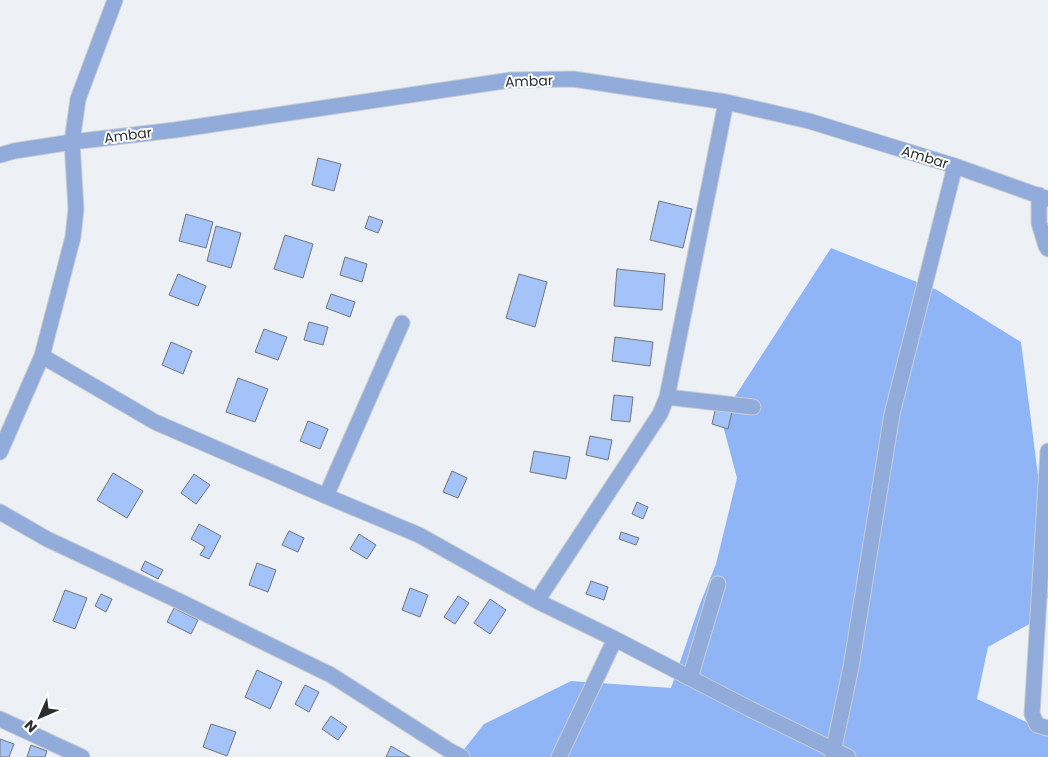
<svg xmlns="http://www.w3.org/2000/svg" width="1048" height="757" viewBox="0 0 1048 757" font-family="Poppins,sans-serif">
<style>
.forest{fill:#8fb5f6}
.building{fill:#a4c3f8;stroke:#73767a}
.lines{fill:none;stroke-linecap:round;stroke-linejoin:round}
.minor-casing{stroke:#cacdd1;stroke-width:17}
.minor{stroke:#91acda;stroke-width:15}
.labels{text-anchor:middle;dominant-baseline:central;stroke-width:4;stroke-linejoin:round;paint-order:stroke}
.street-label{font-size:14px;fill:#2c2d2f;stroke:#fff}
</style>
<rect width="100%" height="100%" fill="#edf0f5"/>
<!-- forest -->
<path class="forest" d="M831,248L937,290L1021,342L1046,538L1048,545V597L1033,622L988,647L977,699L1048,732V757H458L484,724L571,681L671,688L700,604L716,564L737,478L721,418Z"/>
<!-- building -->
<path class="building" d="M318,158L341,164L334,191L312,185Z
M659,201L692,209L683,248L650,240Z
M186,214L213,222L206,248L179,241Z
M369,216L383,221L378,233L365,228Z
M216,226L241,233L231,268L207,261Z
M285,235L313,244L303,278L274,269Z
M345,257L367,264L362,282L340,275Z
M617,269L665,274L662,310L614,306Z
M178,274L206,286L198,306L169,295Z
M519,274L547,282L535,327L506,318Z
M331,294L355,302L350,317L326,308Z
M309,322L328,327L323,345L304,340Z
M264,329L287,337L278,360L255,352Z
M615,337L653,342L650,366L612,361Z
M171,342L192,351L183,374L162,365Z
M238,378L268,389L255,422L226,412Z
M614,395L633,397L630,422L611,420Z
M716,406L732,411L728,429L712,424Z
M308,421L328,429L320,449L300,441Z
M590,436L612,440L608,460L586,455Z
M534,451L570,457L566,479L530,472Z
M452,471L467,478L458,498L443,492Z
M113,473L143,491L127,518L97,500Z
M194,474L210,485L196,504L181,493Z
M637,502L648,507L643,519L632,514Z
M199,524L221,536L209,559L200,555L205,547L191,539Z
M289,531L304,538L298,552L282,545Z
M621,532L639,538L636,545L619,539Z
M359,534L376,545L367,559L350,549Z
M145,561L163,570L158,579L141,570Z
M257,563L276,570L268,592L249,585Z
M591,581L608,587L604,600L586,594Z
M410,588L428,595L420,617L402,610Z
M65,590L87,598L75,629L53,621Z
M101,594L112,599L106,612L95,606Z
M458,596L469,603L455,624L444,617Z
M490,599L506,610L490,634L474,623Z
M174,608L198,620L191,634L167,622Z
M257,670L282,682L270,709L245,697Z
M305,685L319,692L309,712L295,704Z
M331,716L347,727L338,740L322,729Z
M211,724L236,732L227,756L203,747Z
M0,739L14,744L9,757H0Z
M31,745L47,751L45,757H27Z
M391,746L410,757H386Z"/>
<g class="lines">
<defs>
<path id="minor" d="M0,155L14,151L72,142L175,130L511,80L573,79L726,102L809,121L955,166L1048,199
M1039,195V223L1046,246L1048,249
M42,356L155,422L326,496L419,535L537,601L615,639L750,709L848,757
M667,397L753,407
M1048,451L1032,714L1037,725L1048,728
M0,452L42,356L73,237L76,209L72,142L78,99L115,0
M326,496L402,323
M0,512L47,539L177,600L331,675L450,751L462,757
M537,601L660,414L667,397L726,102
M690,678L718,584
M0,719L82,757
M559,757L615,639
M832,757L851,667L892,414L955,166"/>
</defs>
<!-- minor casing -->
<use href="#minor" class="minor-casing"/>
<!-- minor -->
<use href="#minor" class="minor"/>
</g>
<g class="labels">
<!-- street labels -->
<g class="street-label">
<text transform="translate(529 81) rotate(-2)">Ambar</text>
<text transform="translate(128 135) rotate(-7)">Ambar</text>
<text transform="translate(925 157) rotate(17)">Ambar</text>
</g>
</g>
<!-- north arrow -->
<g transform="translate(40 717) rotate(225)" stroke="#ffffff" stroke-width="4" paint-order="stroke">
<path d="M0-4L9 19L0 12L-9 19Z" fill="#2c2d2f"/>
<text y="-8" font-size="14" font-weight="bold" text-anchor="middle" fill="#2c2d2f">N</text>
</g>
</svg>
